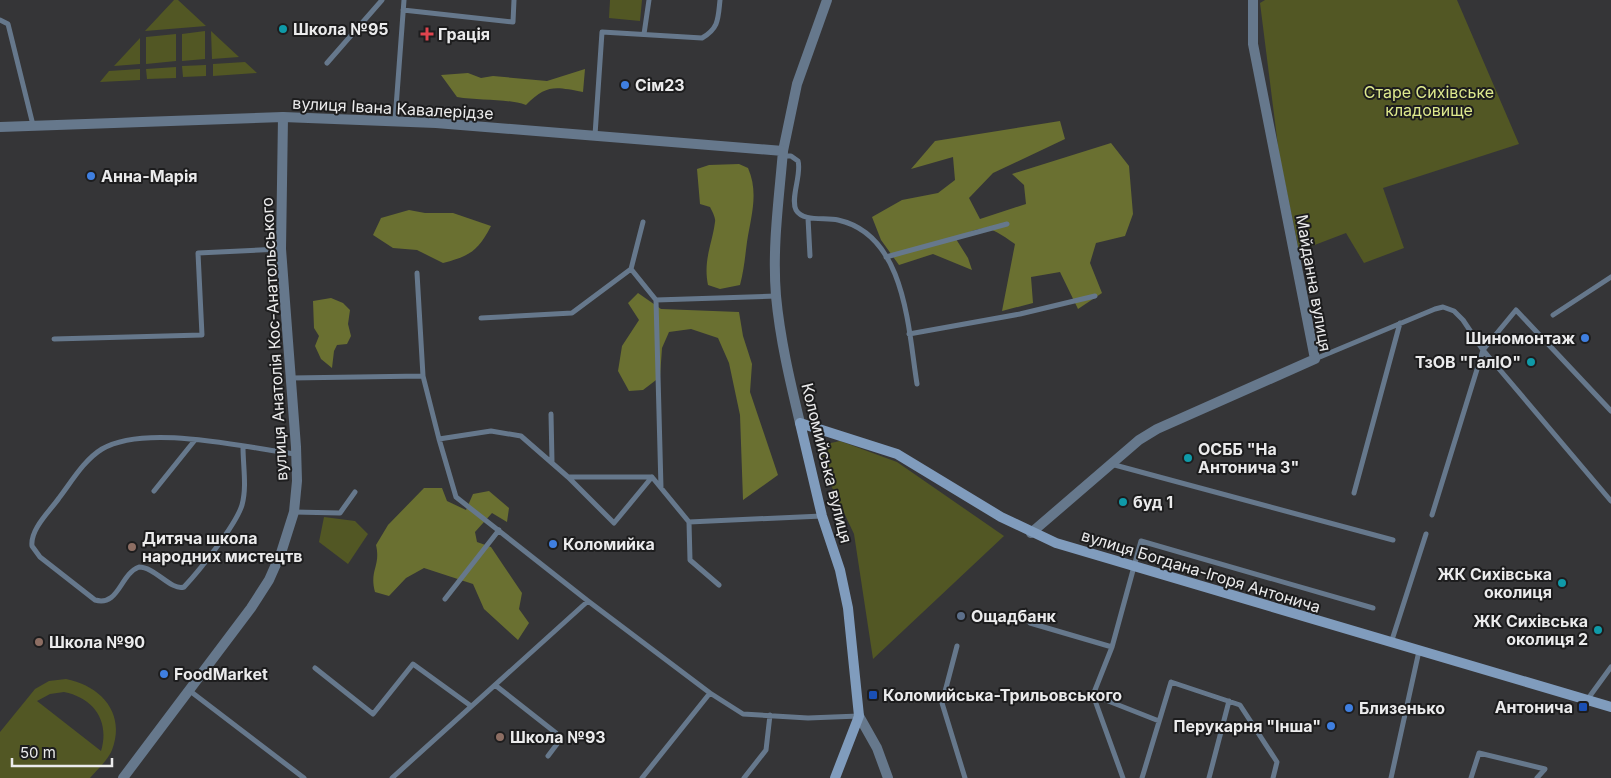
<svg xmlns="http://www.w3.org/2000/svg" width="1611" height="778" viewBox="0 0 1611 778" font-family="Inter,sans-serif">
<style>
.green{fill:#525724;fill-rule:evenodd}
.forest{fill:#6a7031}
.lines{fill:none;stroke-linecap:round;stroke-linejoin:round}
.service{stroke:#66788c;stroke-width:5}
.minor{stroke:#66788c;stroke-width:10}
.tertiary{stroke:#66788c;stroke-width:10}
.secondary{stroke:#809cbd;stroke-width:10}
.culture-dot{fill:#0f9aa8;stroke:#1d1d1e;stroke-width:2}
.health-dot{fill:#e0444e;stroke:#1d1d1e;stroke-width:2}
.shop-dot{fill:#3f7fe0;stroke:#1d1d1e;stroke-width:2}
.education-dot{fill:#8d6e63;stroke:#1d1d1e;stroke-width:2}
.service-dot{fill:#5c6f8a;stroke:#1d1d1e;stroke-width:2}
.transit-dot{fill:#1a4fb4;stroke:#1d1d1e;stroke-width:2}
.labels{text-anchor:middle;dominant-baseline:central;stroke-width:4;stroke-linejoin:round;paint-order:stroke}
.poi-label{font-size:16px;font-weight:bold;fill:#ebebec;stroke:#1d1d1e;text-anchor:start}
.park-label{font-size:16px;fill:#dee98d;stroke:#1d1d1e}
.street-label{font-size:16px;fill:#ebebec;stroke:#1d1d1e}
</style>
<rect width="100%" height="100%" fill="#353537"/>
<!-- green -->
<path class="green" d="M174,0H178L206,26L145,31Z
M610,0H642L640,21L609,18Z
M1265,0H1457L1519,144L1383,188L1404,248L1364,263L1346,233L1299,251L1279,154L1260,3Z
M205,31V59L182,61V34Z
M211,31L239,57L212,59Z
M176,34V61L146,64V37Z
M140,38V64L114,66Z
M245,62L257,73L213,76V64Z
M206,65V76L183,77L182,66Z
M176,67V78L147,79L146,69Z
M140,69V80L100,82L109,71Z
M840,441L897,462L1004,536L873,659L854,534L820,462L826,444Z
M324,517L355,521L368,534L348,564L319,542Z
M66,679C101,686 126,713 112,750C108,760 97,770 90,778H0V732L35,689L49,681ZM64,692C94,698 110,721 101,751L37,701L50,694Z"/>
<!-- forest -->
<path class="forest" d="M585,69L583,92C555,87 547,84 526,105C506,98 479,101 457,97L441,75L468,73L481,78L493,76L547,81Z
M1060,121L1065,139L993,173L969,198L980,219L1026,204L1024,185L1012,174L1111,143L1129,166L1133,214L1125,236L1096,243L1090,263L1102,293L1078,309L1060,272L1031,277L1033,303L1002,311L1015,244C989,226 985,223 956,239L968,258L972,270L933,254L899,265L881,240L872,217L902,200L938,193L955,180L953,157L911,169L935,141Z
M739,164L748,168C759,193 751,216 747,242C745,257 744,270 740,285L720,289L708,285C703,260 712,245 715,222C716,218 712,211 710,207L700,204L697,169L709,165Z
M409,210L425,213H453L491,226C478,251 470,256 443,263L417,250L393,248L373,235L381,218Z
M638,293L661,309L739,312L743,336L752,364L750,392L778,475L743,500L740,415L729,363L718,338L691,329L669,332L662,348L660,377L643,390L629,391L618,371L622,346L639,320L628,303Z
M331,298L343,303L350,310L348,324L351,336L347,344L337,345L334,351L332,368L321,359L315,346L319,336L314,328L313,301Z
M424,488H442L447,501L466,510L473,494L489,491L509,508L507,522L492,513L475,532L477,542L491,547L522,593L519,609L529,623L518,640L484,609L473,584L424,568L406,578L389,596L375,592C369,570 381,566 376,545L388,525Z"/>
<g class="lines">
<!-- service -->
<path class="service" d="M403,10L513,22L514,0
M0,20L8,24L33,125
M644,34L649,0
M327,63L382,0
M395,121L404,0
M595,135L602,32L702,38C719,28 718,19 720,0
M783,156H791L798,161C802,174 790,198 796,210C803,222 825,217 838,220C906,235 908,329 917,384
M808,218L810,256
M886,257L1007,224
M631,269L643,222
M417,273L423,376
M656,300L661,488
M1553,315L1611,277
M481,318L572,313L631,269L656,300L776,296
M909,334L1020,314L1095,296
M54,339L202,335L198,253L281,249
M1315,359L1435,309L1443,307L1454,311L1463,320L1483,350L1611,501
M291,378L423,376L439,439L456,497L588,601L710,693L743,714L808,718L859,716
M551,414L552,462
M439,439L491,431L521,436L568,477H652L689,522L822,516
M243,447C243,466 247,487 242,505C236,525 199,571 184,587C171,591 155,567 139,567C120,574 119,607 95,600L40,557L32,546C30,529 50,511 59,498C72,481 84,460 102,449C146,423 246,448 296,454
M1111,464L1393,540
M568,477L614,523L652,477
M154,491L195,440
M1354,493L1400,323
M294,512L340,513L355,492
M1432,515L1483,350L1516,310L1611,411
M689,522L690,560L719,585
M445,599L499,530
M1030,623L1112,647
M1391,643L1426,534
M957,646L942,703L965,778
M315,668L373,714L413,664L471,706
M495,685L556,733L557,744L548,756
M190,691L304,778
M1093,695L1159,721
M1587,700L1611,667
M392,778L588,601
M642,778L710,693
M744,778L766,750L770,715
M1123,778L1093,695L1112,647L1141,541L1373,608
M1142,778L1171,682L1240,705L1277,762L1273,778
M1209,778L1229,701
M1391,778L1419,651
M1471,778L1479,753L1545,769L1537,778"/>
<!-- minor -->
<path class="minor" d="M783,151L797,84L827,0
M1031,533L1139,440L1157,429L1315,359L1253,44V0
M859,716L877,748L888,778
M123,778L251,608L269,580L281,553L294,512L297,481L296,447L281,249L283,117"/>
<!-- tertiary -->
<path class="tertiary" d="M0,127L283,117L436,123L783,151C779,199 772,247 776,296C780,339 790,381 800,423"/>
<!-- secondary -->
<path class="secondary" d="M800,423L897,454L1001,517L1056,543L1611,707
M800,423L822,516L840,570L848,608L859,716L835,778"/>
</g>
<!-- markers -->
<g class="culture-dot">
<circle cx="283" cy="29" r="5"/>
<circle cx="1531" cy="362" r="5"/>
<circle cx="1188" cy="458" r="5"/>
<circle cx="1123" cy="502" r="5"/>
<circle cx="1562" cy="583" r="5"/>
<circle cx="1598" cy="630" r="5"/>
</g>
<path class="health-dot" d="M424.5 26.5h5v5h5v5h-5v5h-5v-5h-5v-5h5z"/>
<g class="shop-dot">
<circle cx="625" cy="85" r="5"/>
<circle cx="91" cy="176" r="5"/>
<circle cx="1585" cy="338" r="5"/>
<circle cx="553" cy="544" r="5"/>
<circle cx="164" cy="674" r="5"/>
<circle cx="1349" cy="708" r="5"/>
<circle cx="1331" cy="726" r="5"/>
</g>
<g class="education-dot">
<circle cx="132" cy="547" r="5"/>
<circle cx="39" cy="642" r="5"/>
<circle cx="500" cy="737" r="5"/>
</g>
<circle class="service-dot" cx="961" cy="616" r="5"/>
<g class="transit-dot">
<rect x="868" y="690" width="10" height="10" rx="2.5"/>
<rect x="1578" y="702" width="10" height="10" rx="2.5"/>
</g>
<g class="labels">
<!-- poi labels -->
<g class="poi-label">
<text x="293" y="29">Школа №95</text>
<text x="438" y="34">Грація</text>
<text x="635" y="85">Сім23</text>
<text x="101" y="176">Анна-Марія</text>
<text x="1575" y="338" text-anchor="end">Шиномонтаж</text>
<text x="1521" y="362" text-anchor="end">ТзОВ "ГалІО"</text>
<text x="1198" y="449">ОСББ "На<tspan x="1198" dy="18">Антонича 3"</tspan></text>
<text x="1133" y="502">буд 1</text>
<text x="142" y="538">Дитяча школа<tspan x="142" dy="18">народних мистецтв</tspan></text>
<text x="563" y="544">Коломийка</text>
<text x="1552" y="574" text-anchor="end">ЖК Сихівська<tspan x="1552" dy="18">околиця</tspan></text>
<text x="971" y="616">Ощадбанк</text>
<text x="1588" y="621" text-anchor="end">ЖК Сихівська<tspan x="1588" dy="18">околиця 2</tspan></text>
<text x="49" y="642">Школа №90</text>
<text x="174" y="674">FoodMarket</text>
<text x="883" y="695">Коломийська-Трильовського</text>
<text x="1573" y="707" text-anchor="end">Антонича</text>
<text x="1359" y="708">Близенько</text>
<text x="1321" y="726" text-anchor="end">Перукарня "Інша"</text>
<text x="510" y="737">Школа №93</text>
</g>
<!-- park labels -->
<g class="park-label">
<text x="1429" y="92">Старе Сихівське<tspan x="1429" dy="18">кладовище</tspan></text>
</g>
<!-- street labels -->
<g class="street-label">
<text transform="translate(393 108) rotate(3)">вулиця Івана Кавалерідзе</text>
<text transform="translate(1314 283) rotate(80)">Майданна вулиця</text>
<text transform="translate(274 339) rotate(-93)">вулиця Анатолія Кос-Анатольського</text>
<text transform="translate(827 463) rotate(76)">Коломийська вулиця</text>
<text transform="translate(1201 571) rotate(17)">вулиця Богдана-Ігоря Антонича</text>
</g>
</g>
<!-- scale -->
<path d="M12 758v8h100v-8" fill="none" stroke="#ebebec" stroke-width="2.5"/>
<text x="20" y="758" font-size="15" fill="#ebebec" stroke="#1d1d1e" stroke-width="4" paint-order="stroke">50 m</text>
</svg>
